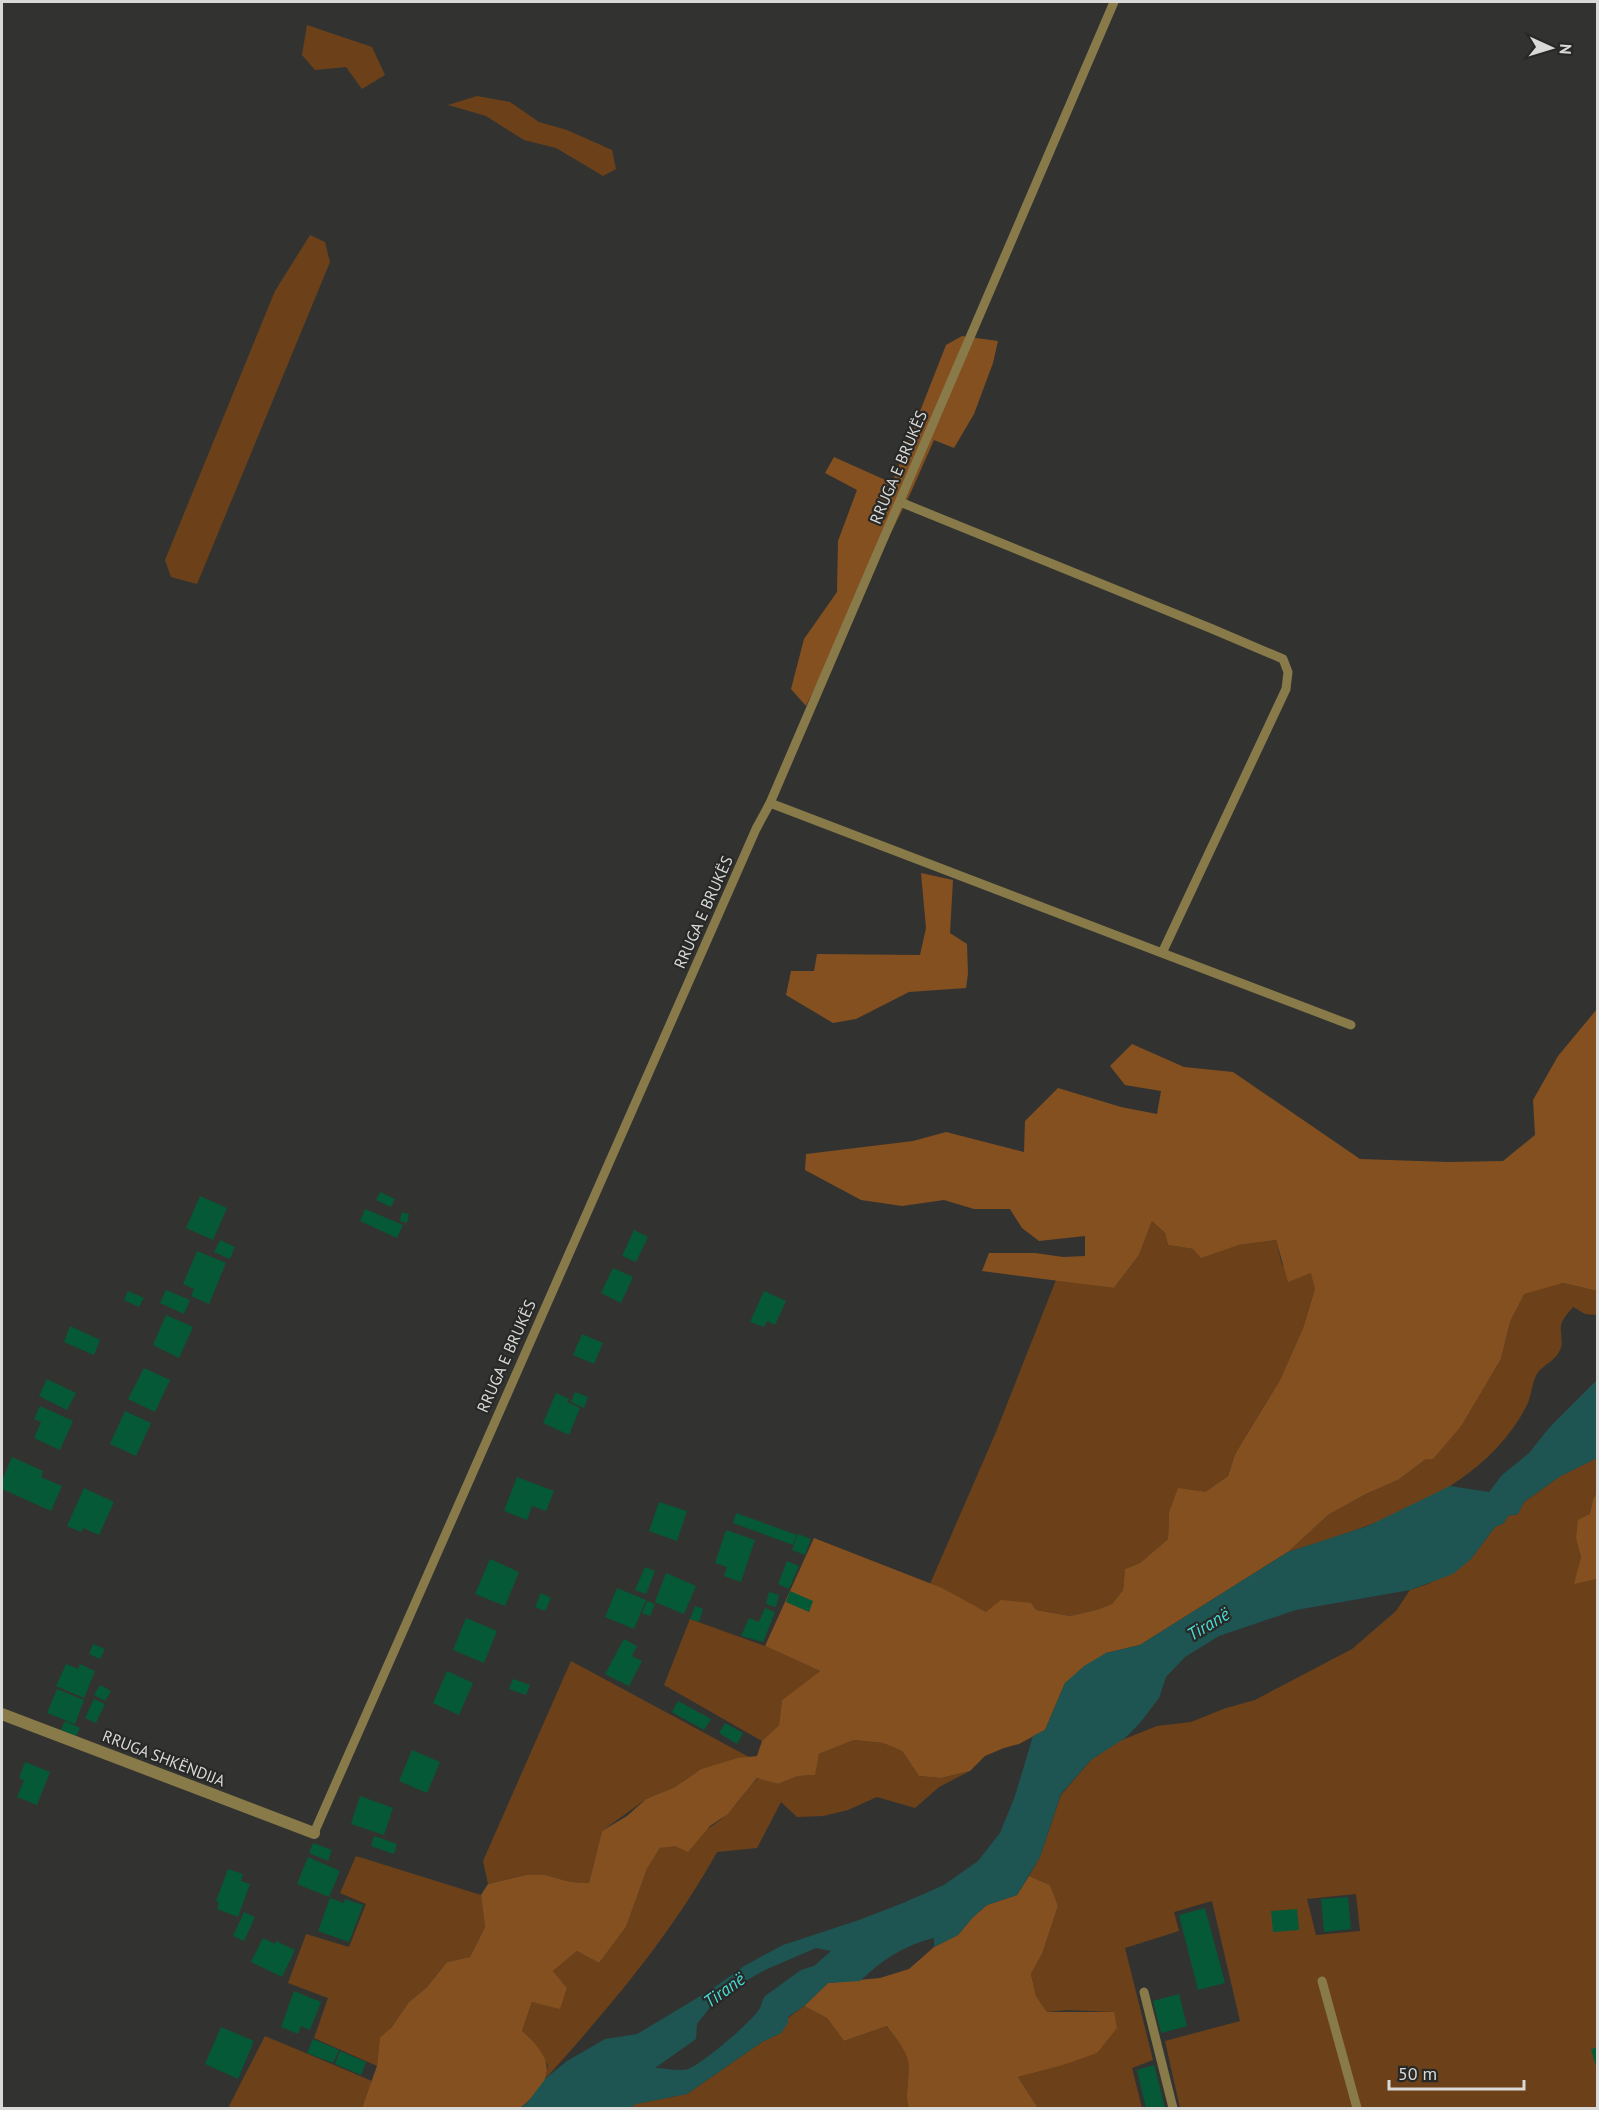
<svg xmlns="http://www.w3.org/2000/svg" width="1599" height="2110" viewBox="0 0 1599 2110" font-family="'PT Sans',sans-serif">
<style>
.green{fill:#6c4119;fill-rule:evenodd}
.forest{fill:#845020}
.water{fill:#1e5451;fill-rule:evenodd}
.building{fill:#055937}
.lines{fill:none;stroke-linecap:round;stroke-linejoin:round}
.lane{stroke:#897a4a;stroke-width:9}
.street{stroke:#897a4a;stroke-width:12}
.labels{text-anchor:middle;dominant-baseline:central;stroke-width:4.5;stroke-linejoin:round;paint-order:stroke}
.street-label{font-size:16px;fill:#d9d9d8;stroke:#282927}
.water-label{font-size:18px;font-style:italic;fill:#47dcd6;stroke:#282927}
</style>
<rect width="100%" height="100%" fill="#323330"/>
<!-- green -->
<path class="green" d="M307,25L372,47L385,75L362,89L346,67L315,70L302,55Z
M477,96L510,102L539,122L567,130L612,150L616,169L603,176L556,148L524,140L486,116L448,105Z
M310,235L325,242L330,262L197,584L171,577L165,560L275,291Z
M1152,1221L1165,1233L1168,1245L1193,1249L1201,1257L1239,1245L1276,1240L1282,1265L1312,1273L1315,1289L1303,1328L1280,1380L1235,1454L1228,1476L1205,1492L1169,1513L1168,1539L1140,1563L1125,1569L1123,1590L1112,1604L1096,1610L1070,1616L1036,1610L986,1612L930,1584L996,1432L1056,1280L1114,1288L1139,1255Z
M1563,1283L1597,1291V1315L1585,1314L1573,1307C1569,1312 1562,1319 1561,1326C1560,1333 1563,1341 1561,1348C1556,1360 1548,1362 1539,1371C1532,1379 1532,1395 1527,1405C1482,1493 1375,1525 1288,1552L1328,1515L1366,1494L1398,1480L1426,1459L1462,1425L1501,1359L1510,1322L1524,1293Z
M1597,1458V1492L1593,1499L1590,1514L1576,1539L1581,1557L1575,1583L1597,1579V2108H1180L1165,2041L1240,2021L1212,1901L1174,1912L1179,1931L1125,1948L1153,2060L1132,2068L1142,2108H1038L1018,2077L1060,2066L1114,2012L1068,2010L1047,2012L1036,1996L1031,1974L1042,1954L1058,1906L1050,1885L1029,1876L1040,1857L1061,1795L1091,1760L1117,1742L1157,1726L1191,1722L1226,1708L1255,1700L1352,1649L1396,1611L1410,1590L1428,1584L1471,1559L1495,1527L1504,1523L1508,1516L1518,1514L1524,1502L1559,1477ZM1356,1894L1360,1931L1316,1935L1307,1899Z
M690,1619L765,1646L820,1671L782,1700L779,1725L762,1741L664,1685Z
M571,1661L749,1757L701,1769L675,1787L646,1799L602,1831L589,1883L571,1882L545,1875H526L488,1884L483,1861Z
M854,1740L883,1743L902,1751L919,1776L941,1778L970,1771L939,1787L915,1808L877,1797L848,1810L823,1816L797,1817L781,1802L757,1848L717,1852C671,1935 609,2008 546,2078L548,2065L522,2031L532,2002L560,2008L567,1988L553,1971L577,1951L599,1963L626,1927L647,1869L660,1848C683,1845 710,1830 727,1814C738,1804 747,1789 758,1778L778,1784L798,1776L814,1775L819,1754Z
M356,1856L481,1895L485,1927L470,1957L447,1962L427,1987L409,2002L391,2028L380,2037L377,2066L314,2038L328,1998L288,1983L306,1934L349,1947L366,1904L340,1893Z
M804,2006L827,2018L844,2041L887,2026C893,2035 902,2045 906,2055C913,2071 903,2093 909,2108H630L635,2104L687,2094L762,2042L781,2033L788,2018Z
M265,2036L372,2081L362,2108H232L229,2106Z"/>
<!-- forest -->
<path class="forest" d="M962,336L998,341L993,363L974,414L954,448L934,440L911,492L806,706L791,689L804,639L837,592L838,541L857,490L825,473L834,457L892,483L946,345Z
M921,873L953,880L950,933L967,944L968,974L966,988L909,992L856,1019L833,1023L786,995L791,971H814L817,954L920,955L926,928Z
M1597,1009V1291L1563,1283L1524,1294L1510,1322L1501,1359L1462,1425L1433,1459H1426L1398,1480L1366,1494L1328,1515L1288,1552L1140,1645L1106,1653L1065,1683L1045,1730L1019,1744L1004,1748L985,1756L970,1771L941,1778L919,1776L902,1751L883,1743L854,1740L819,1754L815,1775L798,1776L778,1784L757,1778L728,1814L710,1826L688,1852L675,1846L660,1848L647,1869L626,1927L599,1963L577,1951L553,1971L567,1988L560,2009L532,2002L522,2031C555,2060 556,2080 520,2108H362L377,2066L380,2037L391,2028L409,2002L427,1987L447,1962L470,1957L485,1927L481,1895L488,1884L526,1875H545L571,1882L589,1883L602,1831L627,1816L646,1799L675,1787L701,1769L738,1758L757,1756L762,1741L779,1725L782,1700L820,1671L765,1646L814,1538L942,1588L986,1612L1001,1600L1031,1603L1036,1610L1070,1616L1096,1610L1112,1604L1123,1590L1125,1569L1140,1563L1168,1539L1169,1513L1178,1488L1205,1492L1228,1476L1235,1454L1280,1380L1303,1328L1315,1289L1311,1273L1288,1282L1276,1240L1239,1245L1201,1258L1193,1249L1168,1245L1165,1233L1152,1221L1139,1255L1114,1288L982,1271L989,1253H1035L1063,1257L1085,1256V1236L1039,1241L1022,1228L1010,1209H974L944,1200L902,1206L861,1200L805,1170L806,1154L913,1141L946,1132L1024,1152L1025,1121L1058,1088L1121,1107L1157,1114L1161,1091L1125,1085L1110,1066L1132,1044L1184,1067L1233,1072L1360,1159L1448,1162L1503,1161L1535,1135L1533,1100L1558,1056Z
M1597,1492V1579L1574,1584L1581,1557L1576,1539L1578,1520L1590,1514L1593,1499Z
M1029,1876L1050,1885L1058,1906L1042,1954L1031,1974L1036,1996L1047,2012H1114L1117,2028L1097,2053L1060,2066L1018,2077L1038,2108H909C903,2093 913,2071 906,2055C902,2045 893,2035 887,2026L844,2041L827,2018L804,2006L828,1983L880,1978L909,1969L934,1947L958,1935L973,1917L987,1905L1017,1895Z"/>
<!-- water -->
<path class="water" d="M1597,1380V1458L1559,1477L1524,1502L1518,1514L1508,1516L1504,1523L1495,1527L1471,1559L1453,1574L1410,1590L1296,1610L1219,1636L1185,1657L1166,1677L1159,1698L1140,1723L1125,1738L1091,1760L1061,1794L1040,1857L1017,1895L987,1905L973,1917L958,1935L934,1947V1938C904,1945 882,1960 860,1981L828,1983L804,2006L788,2017V2023L781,2033L762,2042L687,2094L636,2104L630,2108H520L527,2103L546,2078L567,2061L605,2039L637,2034L712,1989L744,1966L783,1945L859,1920L903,1903L944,1885L978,1861L1000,1833L1015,1796L1033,1736L1045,1730L1065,1683L1084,1666L1106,1653L1140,1645L1288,1552L1368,1526L1450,1486L1489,1492L1502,1475L1529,1453L1548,1429ZM816,1948L831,1951L814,1966L801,1970L765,1996C762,2000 762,2004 760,2008C754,2020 701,2065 688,2069C679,2072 665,2068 655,2068L696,2039L697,2024L718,1997L765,1970Z"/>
<!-- building -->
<path class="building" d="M380,1192L395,1199L391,1207L376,1200Z
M200,1196L227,1208L213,1240L186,1228Z
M365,1209L403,1225L397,1238L360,1221Z
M402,1212L409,1214L407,1223L400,1221Z
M634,1230L648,1237L636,1262L622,1256Z
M220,1240L235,1247L230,1259L214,1252Z
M197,1251L226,1263L209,1304L191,1296L194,1289L183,1284Z
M613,1268L633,1277L621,1303L601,1293Z
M166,1290L190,1300L184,1314L160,1303Z
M128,1291L144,1298L139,1307L124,1300Z
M764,1291L786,1301L775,1325L767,1321L764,1327L750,1322Z
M166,1315L193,1327L179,1358L153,1345Z
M70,1326L100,1340L94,1355L64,1342Z
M582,1334L603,1343L594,1364L573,1355Z
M144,1368L170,1380L155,1412L128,1399Z
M47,1379L76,1393L67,1410L39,1396Z
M575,1392L588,1397L584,1408L571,1402Z
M556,1393L569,1399L567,1402L580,1408L569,1435L543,1423Z
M40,1406L73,1421L60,1450L34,1438L41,1422L34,1419Z
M125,1411L151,1423L136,1456L110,1444Z
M12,1457L43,1471L41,1477L62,1486L51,1511L2,1489V1480Z
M517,1477L554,1491L546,1511L532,1506L527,1520L504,1511Z
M84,1488L114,1502L99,1535L83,1528L81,1532L67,1526Z
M659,1502L687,1511L677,1541L649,1531Z
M736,1513L797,1535L793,1545L733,1523Z
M726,1530L755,1540L741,1582L724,1576L727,1567L715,1563Z
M798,1534L811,1539L805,1555L792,1550Z
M490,1559L519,1572L505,1606L475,1594Z
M787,1561L799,1566L789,1589L778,1584Z
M645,1567L655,1571L646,1594L635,1590Z
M666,1573L696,1586L684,1614L655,1602Z
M617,1588L646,1600L634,1629L605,1617Z
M790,1591L813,1601L809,1612L786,1602Z
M769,1592L779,1595L776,1607L766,1604Z
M541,1593L551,1598L545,1611L535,1607Z
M647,1601L655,1604L650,1616L642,1613Z
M695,1606L703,1609L699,1622L690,1619Z
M765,1608L775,1612L763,1642L741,1636L749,1618L759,1622Z
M466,1618L497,1631L484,1663L453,1650Z
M624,1639L637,1646L632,1656L642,1661L629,1686L605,1674Z
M93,1644L105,1649L100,1659L89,1654Z
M66,1664L78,1669L80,1664L95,1671L84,1698L56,1686Z
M447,1671L473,1683L459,1715L433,1703Z
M513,1679L530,1685L526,1695L509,1689Z
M100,1685L111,1691L105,1701L94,1695Z
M57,1689L84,1700L75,1724L47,1713Z
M94,1699L105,1704L96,1723L85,1718Z
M678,1701L711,1719L704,1730L672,1712Z
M65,1721L80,1728L76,1736L61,1730Z
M725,1723L743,1733L737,1744L719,1733Z
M412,1750L440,1762L427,1793L399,1781Z
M25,1762L50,1772L37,1805L17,1797L24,1780L19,1778Z
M360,1796L393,1808L384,1835L351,1824Z
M374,1836L397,1844L394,1854L371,1846Z
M313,1843L332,1850L328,1861L309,1853Z
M308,1857L340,1871L329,1897L297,1884Z
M228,1869L243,1874L241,1881L250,1884L238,1917L217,1909L219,1903L216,1901Z
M1348,1897L1351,1929L1324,1932L1321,1899Z
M330,1898L344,1903L345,1899L363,1905L349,1942L318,1931Z
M1205,1908L1225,1983L1198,1990L1179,1915Z
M1297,1909L1299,1930L1273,1932L1271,1911Z
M244,1912L255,1917L244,1941L233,1936Z
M263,1938L275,1944L276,1941L295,1950L282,1977L251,1962Z
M294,1991L321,2002L310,2030L301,2026L298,2034L281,2027Z
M1179,1994L1187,2026L1161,2033L1153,2001Z
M221,2027L254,2041L238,2079L205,2064Z
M313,2039L339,2050L333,2063L307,2053Z
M1598,2047V2070H1597L1591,2049Z
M340,2051L366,2062L361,2075L335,2064Z
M1154,2065L1165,2108H1146L1137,2070Z"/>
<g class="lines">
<!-- lane -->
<path class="lane" d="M900,502L1210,628L1283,659L1288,672L1286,689L1162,953L1351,1025
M770,803L1162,953
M314,1833L756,829L770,803L1114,2
M1322,1981L1357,2108
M1144,1992L1173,2108"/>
<!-- street -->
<path class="street" d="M2,1714L314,1833"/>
</g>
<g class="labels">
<!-- street labels -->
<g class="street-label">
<text transform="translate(898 467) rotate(-67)">RRUGA E BRUKËS</text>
<text transform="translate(703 912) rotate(-66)">RRUGA E BRUKËS</text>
<text transform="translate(506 1356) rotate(-66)">RRUGA E BRUKËS</text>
<text transform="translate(164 1758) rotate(21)">RRUGA SHKËNDIJA</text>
</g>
<!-- water labels -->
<g class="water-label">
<text transform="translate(1208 1624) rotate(-31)">Tiranë</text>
<text transform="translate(724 1990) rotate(-36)">Tiranë</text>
</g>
</g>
<!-- border -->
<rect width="1599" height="2110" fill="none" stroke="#d9d9d8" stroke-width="6"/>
<!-- north arrow -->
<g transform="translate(1551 48) rotate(94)" stroke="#282927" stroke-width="4.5" paint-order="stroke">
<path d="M0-4.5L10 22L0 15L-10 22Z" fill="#d9d9d8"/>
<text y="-9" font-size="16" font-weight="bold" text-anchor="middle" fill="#d9d9d8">N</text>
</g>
<!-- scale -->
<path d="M1389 2080v9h135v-9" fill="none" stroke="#d9d9d8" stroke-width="3"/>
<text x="1398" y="2080" font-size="18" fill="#d9d9d8" stroke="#282927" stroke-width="4.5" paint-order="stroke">50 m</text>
</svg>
